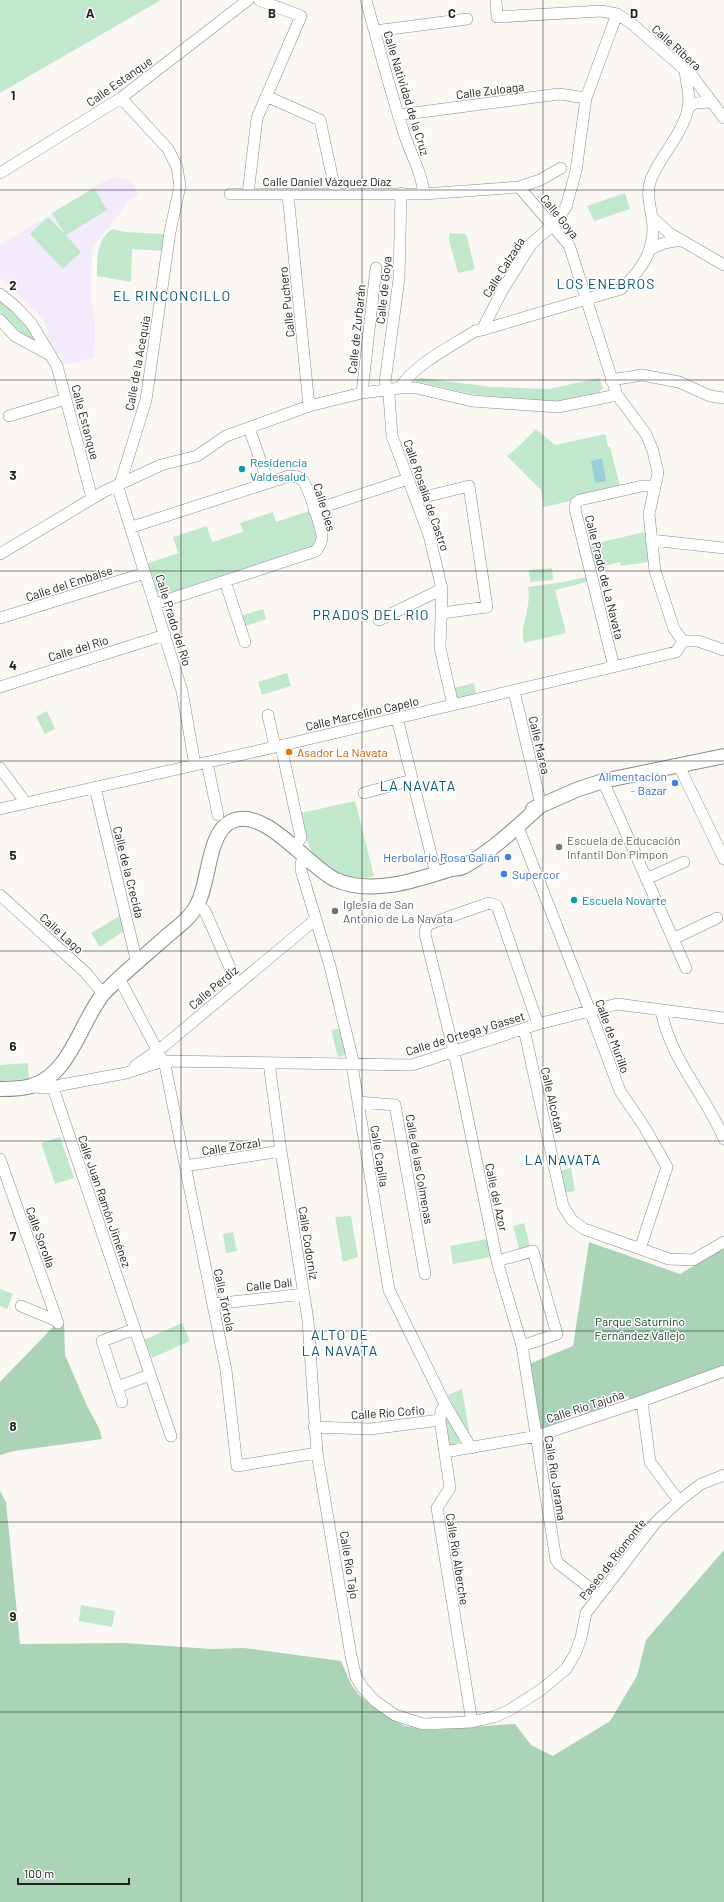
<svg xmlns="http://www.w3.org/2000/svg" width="724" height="1902" viewBox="0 0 724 1902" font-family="Barlow,sans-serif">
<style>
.education{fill:#f1ebfc}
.green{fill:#c1e7cd}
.forest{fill:#abd3b8}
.water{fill:#9acfd9}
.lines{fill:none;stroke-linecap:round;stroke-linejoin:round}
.minor-casing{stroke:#8d8a87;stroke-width:12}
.major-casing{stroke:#8d8a87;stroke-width:16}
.minor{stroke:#fff;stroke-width:11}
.major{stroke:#fff;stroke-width:14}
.grid{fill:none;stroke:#222120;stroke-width:1;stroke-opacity:0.55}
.culture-dot{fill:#0f9aa8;stroke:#fff;stroke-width:1.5}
.food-dot{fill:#e8710a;stroke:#fff;stroke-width:1.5}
.shop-dot{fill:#3f7fe0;stroke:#fff;stroke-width:1.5}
.education-dot{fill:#8d6e63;stroke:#fff;stroke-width:1.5}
.worship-dot{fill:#6b7280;stroke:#fff;stroke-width:1.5}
.labels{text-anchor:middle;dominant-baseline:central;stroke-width:3;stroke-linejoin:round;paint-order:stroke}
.street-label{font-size:12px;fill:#222120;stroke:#fff}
.culture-label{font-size:12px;fill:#0d838f;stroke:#fff;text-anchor:start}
.food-label{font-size:12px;fill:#c56008;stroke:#fff;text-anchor:start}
.shop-label{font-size:12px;fill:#366cbe;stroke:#fff;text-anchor:end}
.education-label{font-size:12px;fill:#785e54;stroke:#fff;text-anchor:start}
.worship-label{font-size:12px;fill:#5b616d;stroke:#fff;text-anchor:start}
.park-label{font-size:12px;fill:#0e3f24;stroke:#fff}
.quarter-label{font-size:14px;letter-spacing:1px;fill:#05506c;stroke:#fff}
.grid-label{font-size:13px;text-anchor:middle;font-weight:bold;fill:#222120;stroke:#fff;stroke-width:3;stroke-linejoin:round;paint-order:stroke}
</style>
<rect width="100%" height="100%" fill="#fbf8f4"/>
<!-- education -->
<path class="education" d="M113,176L132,181L139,194L127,201L118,216L95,244L92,252L91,300L95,321L94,358L62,365L60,361L63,359L60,353L56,355L45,337L48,332L43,320L27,303L0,278V245Z"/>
<!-- green -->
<path class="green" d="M0,0H161L0,93Z
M94,188L107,210L66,235L81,252L63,269L30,234L48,217L64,233L52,213Z
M625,193L630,209L594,221L587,206Z
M113,229L125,232L165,234L163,251L132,249L131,282L97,276C97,260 96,238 113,229Z
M450,233L466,234L475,269L458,273L449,240Z
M0,298L17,313L38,343C24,337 5,327 0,311C0,307 0,302 0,298Z
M422,378L491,387L549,389L599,378L603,388L596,395L561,404L470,394L410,380Z
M536,429L555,445L605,434L608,447H610L620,486L571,501L543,507L541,490L507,456L518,447Z
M309,511L317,538L312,546L163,595L157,592L148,563L243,532L240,523L273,512L276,522Z
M207,526L212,542L178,553L173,537Z
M645,532L648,562L621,566L620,562L594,569L588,545Z
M552,568L553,580L530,582L529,570Z
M586,577L587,582L555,590L566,633L524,643C519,625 532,608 528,587L564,582Z
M263,609L266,619L243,627L240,616Z
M287,673L291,686L262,695L258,682Z
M474,683L476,695L456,699L454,688Z
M47,711L55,729L45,734L36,717Z
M355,801L374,876C354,883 323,871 312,852C305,840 304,826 301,813Z
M121,915L124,931L100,947L91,933Z
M342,1028L349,1054L338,1057L331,1030Z
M28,1063L29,1079L0,1081V1065Z
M60,1137L74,1178L55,1184L41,1143Z
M571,1168L575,1191L564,1193L560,1171Z
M351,1216L358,1257L343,1262L335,1217Z
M524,1223L530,1246L519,1249L513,1226Z
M233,1232L237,1251L226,1253L223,1234Z
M487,1239L491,1257L453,1264L450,1246Z
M0,1289L13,1294L7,1309L0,1306Z
M182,1323L190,1341L152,1358L144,1340Z
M462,1389L471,1442L448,1395Z
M444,1415H447L461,1444L449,1446Z
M81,1605L115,1611L112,1627L79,1621Z"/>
<!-- forest -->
<path class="forest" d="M589,1242L680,1274L724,1248V1366L630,1401L628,1396L606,1403L607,1408L584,1415L582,1410L561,1417L562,1422L541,1430L529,1364L573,1346Z
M64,1323L65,1355L87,1406L99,1428L102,1439L14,1451L0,1455V1382L53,1327Z
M0,1491L6,1502L20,1644L125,1643L211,1649L244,1648L341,1661L351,1684L359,1695L388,1717L405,1726L432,1730L515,1724L531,1745L553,1756L610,1721L637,1676L646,1640L724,1550V1902H0Z"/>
<!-- water -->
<path class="water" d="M602,458L606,481L595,483L591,461Z"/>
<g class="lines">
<defs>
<path id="minor" d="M366,0C378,43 389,87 403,130C409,151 422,172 424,194
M496,0L497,17L601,11L617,14L631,23L693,77L724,118
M375,31L467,19
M266,96L320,120L336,194
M688,108L695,103L711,102
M398,115L559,94L586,98
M0,173L121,98L248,0
M519,187L540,180L561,168
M401,193L399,279L385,382L389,395L392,436L429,535L442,589L440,648L453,705
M248,194L257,118L301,16L259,0
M288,195L309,406
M652,217L669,233L724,265
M651,249L664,243L681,240
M0,294L16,307L31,323L57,366L92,498
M0,320L15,336L50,355
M482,330L621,289C642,270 657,248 652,218C650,204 646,193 651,179C661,155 682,135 688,109C691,96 686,83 685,70
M611,380L642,375L679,382L710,396L724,398
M400,388C413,365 452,346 475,331L482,330L502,291L532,243L553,225L566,207L576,171L586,98L617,14
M362,393L376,268
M617,395L646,434L653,451L658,473L649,514L655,571L674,629L683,641
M9,416L66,399
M249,428L268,482
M120,484L146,400L170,232L180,186L177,167L168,149L121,98
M117,485L182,691L195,765
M416,499L469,486L487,607L442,613
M314,510L408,479
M132,527L289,476C294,476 299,476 303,481C308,486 322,530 322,537C322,543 319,547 316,551L155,604
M651,540L724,548
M0,554L103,492L161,465L197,456L226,436L309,406L362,393L400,388H416L472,401L558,407L617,395L569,245L519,187L424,194H230
M225,581L245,642
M0,618L145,573
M379,620L442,589
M614,667L575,509L576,503L580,500L642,486H655
M0,687L165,635
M514,691L541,805
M268,715L275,747
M397,718L436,874
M281,746L301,838L294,848
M207,763L218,815
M679,766L724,859
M0,768L26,803
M603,781L686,968
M95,788L137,963
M364,793L412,780
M0,809L275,747L676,652L683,641H698L724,650
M518,827L590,1011L620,1091L645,1128L667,1167L640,1249
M306,858L301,863V870L330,966L353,1061L352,1065L389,1290L445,1404L471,1448
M646,879L684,862
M0,895L86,973L103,994
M197,905L205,911L237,984
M673,939L717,918
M119,978L165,1065L226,1370L237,1466L317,1453
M661,1010C670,1059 705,1094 724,1139
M538,1024L497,906L489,903L429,924L426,928L425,934L454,1052L497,1261L522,1346L556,1560L559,1564L599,1595
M524,1029L563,1206L572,1220L584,1229L669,1259L693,1260L724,1242
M269,1063L281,1151L308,1320L317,1453L351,1656L356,1677L363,1688L375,1701L395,1715L423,1724L472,1722L493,1717L506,1712L541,1690L566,1669L575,1654L581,1638L586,1613L656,1522L679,1501L701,1484L724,1475
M135,1066L165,1045L316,919
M51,1082L171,1436
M31,1087L53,1088L61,1085L126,1073L163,1061L412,1065L538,1024L617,1004L724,1018
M358,1102L395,1105L425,1274
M0,1159L58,1323
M185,1166L281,1151
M497,1261L533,1251L557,1334L522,1346
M213,1304L304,1294
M21,1306L57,1321
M117,1387L150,1375
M642,1401L650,1462L679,1501
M122,1402L102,1341L135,1329
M445,1404L441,1411L440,1420L450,1488L437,1508L472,1722
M314,1427L370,1429L440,1420
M445,1452L537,1436L642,1401L724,1371"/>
<path id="major" d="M533,809L576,790L603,781L724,756
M0,1089C10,1089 21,1089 31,1086C70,1075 80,1023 103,994C123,973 146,955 168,935C179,926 191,917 197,905C210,882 207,832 232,821C265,806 308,867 336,880C371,895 414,881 448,870C453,868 459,869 463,867C492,851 517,827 541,805"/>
</defs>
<!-- minor casing -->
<use href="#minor" class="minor-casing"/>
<!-- major casing -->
<use href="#major" class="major-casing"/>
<!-- minor -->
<use href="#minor" class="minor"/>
<!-- major -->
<use href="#major" class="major"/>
</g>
<!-- grid -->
<path class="grid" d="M181,0V1902M362,0V1902M543,0V1902M0,190H724M0,380H724M0,571H724M0,761H724M0,951H724M0,1141H724M0,1331H724M0,1522H724M0,1712H724"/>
<!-- markers -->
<g class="culture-dot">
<circle cx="242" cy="469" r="4"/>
<circle cx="574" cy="900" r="4"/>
</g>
<circle class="food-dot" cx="289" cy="752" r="4"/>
<g class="shop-dot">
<circle cx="675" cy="783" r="4"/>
<circle cx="508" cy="857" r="4"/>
<circle cx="504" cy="874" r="4"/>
</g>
<circle class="education-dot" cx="559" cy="847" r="4"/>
<circle class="worship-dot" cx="335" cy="911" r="4"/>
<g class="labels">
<!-- street labels -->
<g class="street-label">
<text transform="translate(677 47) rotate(42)">Calle Ribera</text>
<text transform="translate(119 81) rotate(-35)">Calle Estanque</text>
<text transform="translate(490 90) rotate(-7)">Calle Zuloaga</text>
<text transform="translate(407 93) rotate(73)">Calle Natividad de la Cruz</text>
<text x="327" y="181">Calle Daniel Vázquez Díaz</text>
<text transform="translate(560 216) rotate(51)">Calle Goya</text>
<text transform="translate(503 267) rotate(-58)">Calle Calzada</text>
<text transform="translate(383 290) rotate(-84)">Calle de Goya</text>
<text transform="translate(286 302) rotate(-96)">Calle Puchero</text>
<text transform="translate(356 329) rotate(-84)">Calle de Zurbarán</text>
<text transform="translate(137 363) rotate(-80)">Calle de la Acequia</text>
<text transform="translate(86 422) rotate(75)">Calle Estanque</text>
<text transform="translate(427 495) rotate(71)">Calle Rosalía de Castro</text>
<text transform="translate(325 507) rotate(73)">Calle Cíes</text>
<text transform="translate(605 577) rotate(76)">Calle Prado de La Navata</text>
<text transform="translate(69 583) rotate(-18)">Calle del Embalse</text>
<text transform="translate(174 620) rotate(73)">Calle Prado del Río</text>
<text transform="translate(78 648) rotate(-17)">Calle del Río</text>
<text transform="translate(362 713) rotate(-13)">Calle Marcelino Capelo</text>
<text transform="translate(540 745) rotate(77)">Calle Marea</text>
<text transform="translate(129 872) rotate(76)">Calle de la Crecida</text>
<text transform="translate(62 933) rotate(42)">Calle Lago</text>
<text transform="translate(213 987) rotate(-40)">Calle Perdiz</text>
<text transform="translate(465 1033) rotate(-17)">Calle de Ortega y Gasset</text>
<text transform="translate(613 1036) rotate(70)">Calle de Murillo</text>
<text transform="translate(553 1100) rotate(77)">Calle Alcotán</text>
<text transform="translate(231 1146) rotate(-9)">Calle Zorzal</text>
<text transform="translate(380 1156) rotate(81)">Calle Capilla</text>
<text transform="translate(420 1169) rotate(80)">Calle de las Colmenas</text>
<text transform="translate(497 1197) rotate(78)">Calle del Azor</text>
<text transform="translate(105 1201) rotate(71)">Calle Juan Ramón Jiménez</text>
<text transform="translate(41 1237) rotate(70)">Calle Sorolla</text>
<text transform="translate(309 1243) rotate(81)">Calle Codorniz</text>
<text transform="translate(269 1284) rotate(-6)">Calle Dalí</text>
<text transform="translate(225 1300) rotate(78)">Calle Tórtola</text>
<text transform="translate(585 1406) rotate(-18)">Calle Río Tajuña</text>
<text transform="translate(388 1412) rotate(-4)">Calle Río Cofio</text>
<text transform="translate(556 1478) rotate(81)">Calle Río Jarama</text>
<text transform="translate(458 1559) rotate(81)">Calle Río Alberche</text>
<text transform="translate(612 1559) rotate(-52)">Paseo de Ríomonte</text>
<text transform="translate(350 1565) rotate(81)">Calle Río Tajo</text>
</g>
<!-- culture labels -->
<g class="culture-label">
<text x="250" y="462">Residencia<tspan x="250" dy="14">Valdesalud</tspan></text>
<text x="582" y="900">Escuela Novarte</text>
</g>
<!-- food labels -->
<g class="food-label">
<text x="297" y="752">Asador La Navata</text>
</g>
<!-- shop labels -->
<g class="shop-label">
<text x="667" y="776">Alimentación<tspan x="667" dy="14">- Bazar</tspan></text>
<text x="500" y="857">Herbolario Rosa Galián</text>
<text x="512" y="874" text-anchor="start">Supercor</text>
</g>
<!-- education labels -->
<g class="education-label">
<text x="567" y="840">Escuela de Educación<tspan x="567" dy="14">Infantil Don Pimpon</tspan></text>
</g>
<!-- worship labels -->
<g class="worship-label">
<text x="343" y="904">Iglesia de San<tspan x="343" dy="14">Antonio de La Navata</tspan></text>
</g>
<!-- park labels -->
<g class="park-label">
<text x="640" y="1321">Parque Saturnino<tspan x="640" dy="14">Fernández Vallejo</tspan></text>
</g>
<!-- quarter labels -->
<g class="quarter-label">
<text x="606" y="283">LOS ENEBROS</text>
<text x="172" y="295">EL RINCONCILLO</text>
<text x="371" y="614">PRADOS DEL RIO</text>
<text x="418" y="785">LA NAVATA</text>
<text x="563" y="1159">LA NAVATA</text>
<text x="340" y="1334">ALTO DE<tspan x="340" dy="16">LA NAVATA</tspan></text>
</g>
</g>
<g class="grid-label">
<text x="90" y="18">A</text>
<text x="272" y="18">B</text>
<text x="452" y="18">C</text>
<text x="634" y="18">D</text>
<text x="13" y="100">1</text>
<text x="13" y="290">2</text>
<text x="13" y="480">3</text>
<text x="13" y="670">4</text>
<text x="13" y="860">5</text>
<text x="13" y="1051">6</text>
<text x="13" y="1241">7</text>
<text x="13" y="1431">8</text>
<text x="13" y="1621">9</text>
</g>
<!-- scale -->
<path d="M18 1878v6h111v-6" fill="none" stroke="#222120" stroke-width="2"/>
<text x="24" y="1878" font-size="12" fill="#222120" stroke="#ffffff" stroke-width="3" paint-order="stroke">100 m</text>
</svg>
